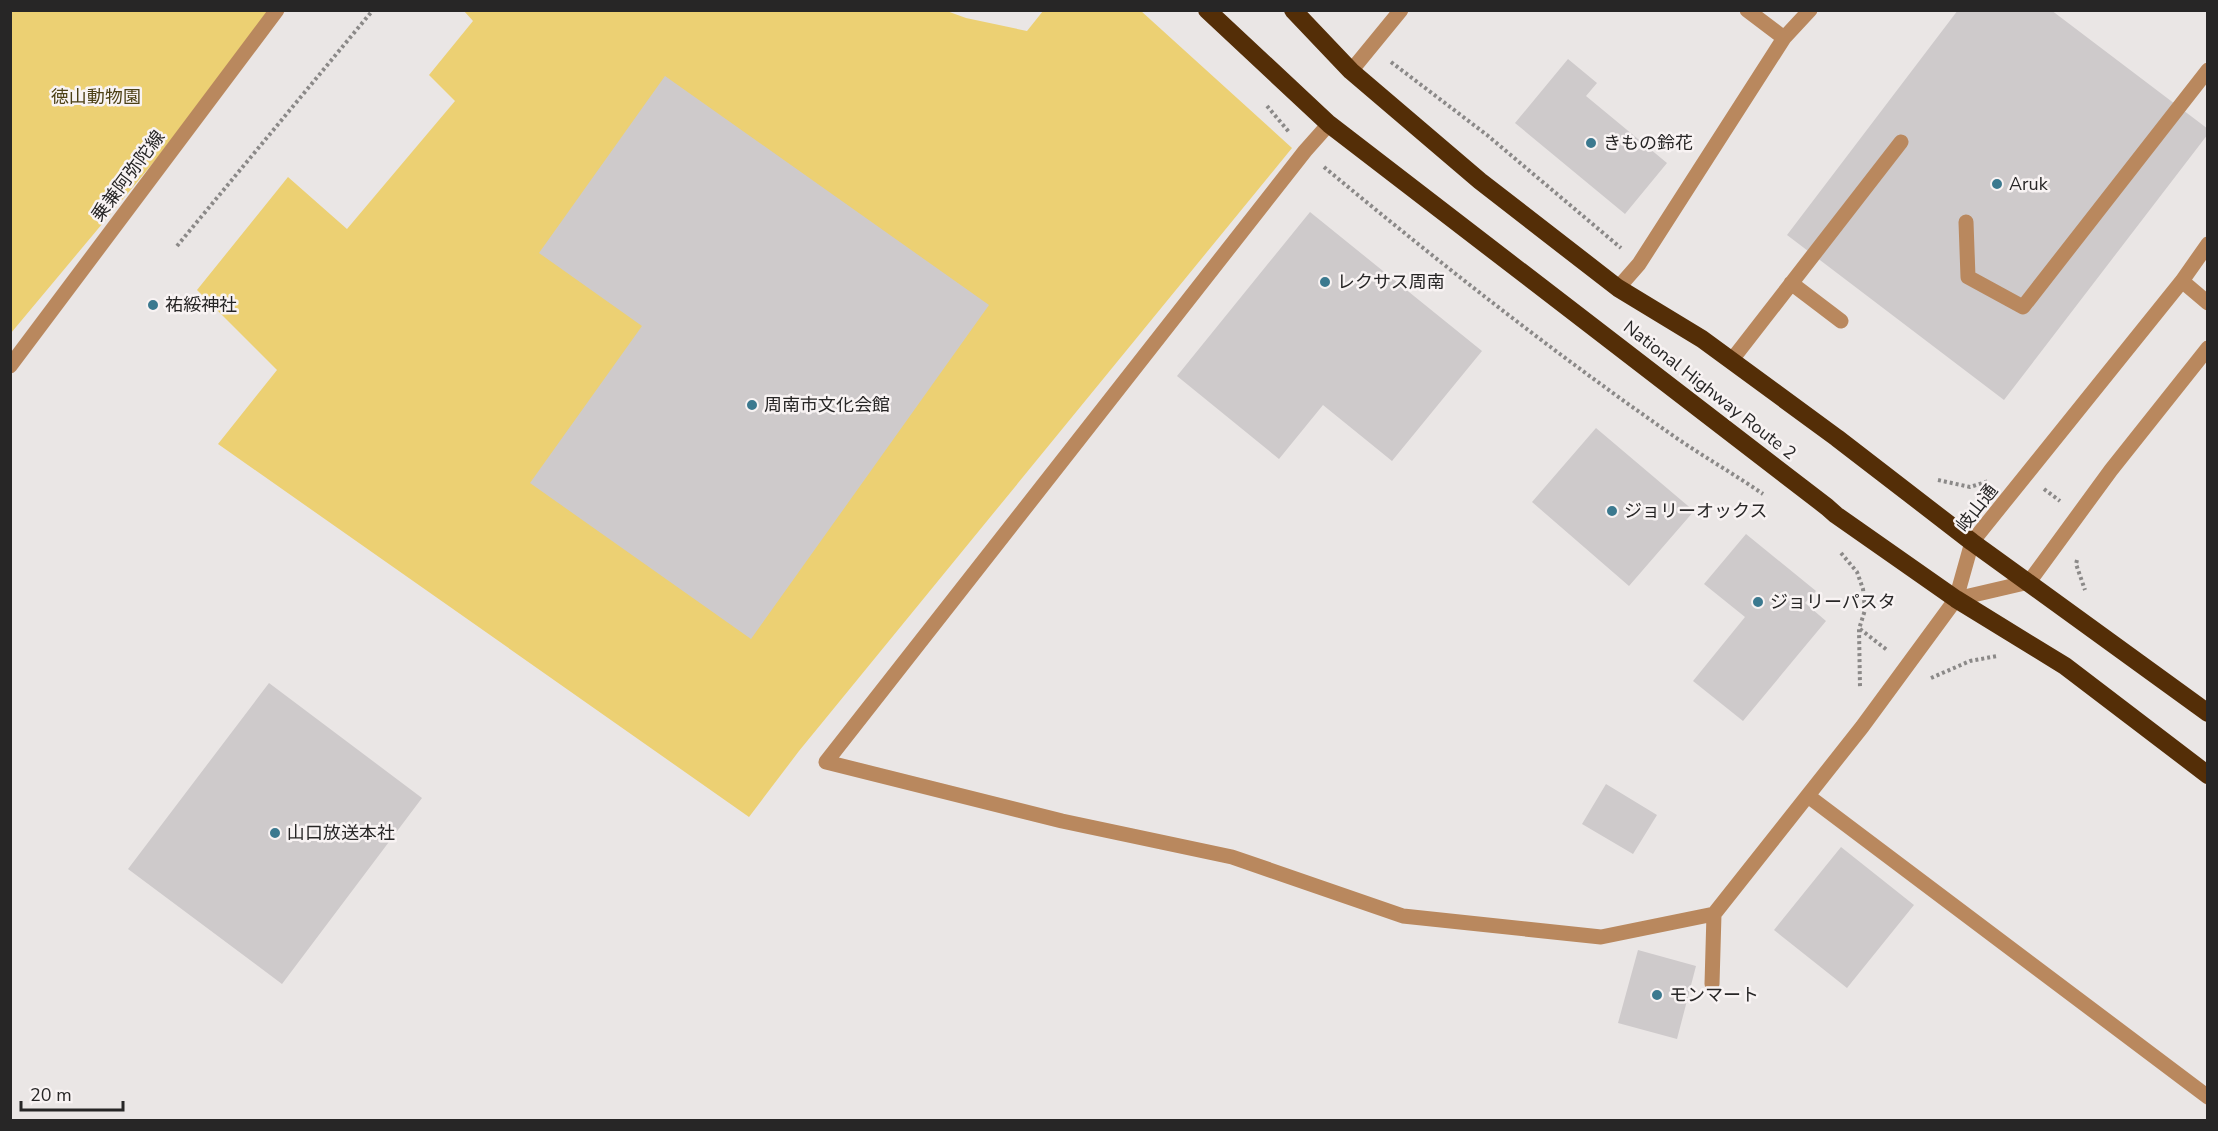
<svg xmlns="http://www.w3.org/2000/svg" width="2218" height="1131" viewBox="0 0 2218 1131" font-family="'Nunito Sans','Noto Sans JP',sans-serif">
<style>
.green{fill:#ecd073}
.building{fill:#cecacb}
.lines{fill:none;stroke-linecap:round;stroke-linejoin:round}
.path{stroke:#8b8988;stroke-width:4;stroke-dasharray:3 3;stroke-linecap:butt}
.minor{stroke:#b9885e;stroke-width:15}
.highway{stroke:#542e07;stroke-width:18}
.poi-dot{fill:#3b798f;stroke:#f8f3f3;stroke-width:2}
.labels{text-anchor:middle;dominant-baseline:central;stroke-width:5;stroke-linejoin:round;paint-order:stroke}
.park-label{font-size:18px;fill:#4c4015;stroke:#f8f3f3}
.poi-label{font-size:18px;fill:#272626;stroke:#f8f3f3;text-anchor:start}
.street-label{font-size:18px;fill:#272626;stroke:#f8f3f3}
</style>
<rect width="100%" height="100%" fill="#eae6e5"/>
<!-- green -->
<path class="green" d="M944,10L966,18L1027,31L1043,11H1141L1292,148L799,751L749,817L218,444L277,370L197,290L288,177L347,229L455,101L429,75L473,21L464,11Z
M11,11H280L11,333Z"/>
<!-- building -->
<path class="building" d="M1958,10H2051L2208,129V134L2004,400L1787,235Z
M1568,59L1597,83L1586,96L1667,163L1625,214L1515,123Z
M665,76L989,305L751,639L530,483L642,326L539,253Z
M1310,212L1482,351L1392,461L1323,405L1279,459L1177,376Z
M1596,428L1694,511L1629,586L1532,502Z
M1746,534L1816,591L1805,603L1826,621L1743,721L1693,681L1745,617L1704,584Z
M269,683L422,798L282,984L128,869Z
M1606,784L1657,815L1633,854L1582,824Z
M1841,847L1914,905L1847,988L1774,930Z
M1638,950L1696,966L1677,1039L1618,1023Z"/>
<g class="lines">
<!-- path -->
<path class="path" d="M1391,62L1487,135L1621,248
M1267,106L1289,132
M1324,167C1437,261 1554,353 1675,437C1704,457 1734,474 1763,494
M177,246L373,10
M1938,480L1970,487L1989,481
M2044,489L2060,501
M1841,553L1857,572L1863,589L1865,610L1859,629L1860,687
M2077,560L2076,564L2085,590
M1860,629L1887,650
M1931,678L1970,661L1997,656"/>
<!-- minor -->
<path class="minor" d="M1747,10L1784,38
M1351,71L1401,10
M1329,124L1305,151L826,762L1062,821L1232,857L1403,916L1601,937L1714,914
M1966,222L1968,277L2023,307L2208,70
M2182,281L2208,303
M1791,283L1841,321
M1618,288L1639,264L1784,38L1810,10
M1731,361L1901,142
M10,366L277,10
M1956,599L2029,582L2111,470L2208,348
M1808,796L2208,1097
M1712,984L1714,914L1862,727L1956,599L1972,542L2182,281L2208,244"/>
<!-- highway -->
<path class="highway" d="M1207,10L1329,124L1827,507L1836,515L1956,599L2065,666L2208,775
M1293,10L1351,71L1480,181L1618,288L1702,339L1837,438L1972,542L2208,713"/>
</g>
<!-- markers -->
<g class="poi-dot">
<circle cx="1591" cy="143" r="6"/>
<circle cx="1997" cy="184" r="6"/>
<circle cx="1325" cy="282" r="6"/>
<circle cx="153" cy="305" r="6"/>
<circle cx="752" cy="405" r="6"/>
<circle cx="1612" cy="511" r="6"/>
<circle cx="1758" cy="602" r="6"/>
<circle cx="275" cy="833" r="6"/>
<circle cx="1657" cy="995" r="6"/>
</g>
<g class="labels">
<!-- park labels -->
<g class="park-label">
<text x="96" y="97">徳山動物園</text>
</g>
<!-- poi labels -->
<g class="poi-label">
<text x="1603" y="143">きもの鈴花</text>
<text x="2009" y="184">Aruk</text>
<text x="1337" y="282">レクサス周南</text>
<text x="165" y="305">祐綏神社</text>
<text x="764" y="405">周南市文化会館</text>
<text x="1624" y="511">ジョリーオックス</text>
<text x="1770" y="602">ジョリーパスタ</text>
<text x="287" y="833">山口放送本社</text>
<text x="1669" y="995">モンマート</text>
</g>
<!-- street labels -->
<g class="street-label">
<text transform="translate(128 176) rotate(-53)">乗兼阿弥陀線</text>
<text transform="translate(1710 390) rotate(38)">National Highway Route 2</text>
<text transform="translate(1977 508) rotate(-52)">岐山通</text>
</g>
</g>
<!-- border -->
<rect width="2218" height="1131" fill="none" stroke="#272626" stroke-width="24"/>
<!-- scale -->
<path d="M21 1101v9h102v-9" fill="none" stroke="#272626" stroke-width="3"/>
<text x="30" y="1101" font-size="18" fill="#272626" stroke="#f8f3f3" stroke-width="4.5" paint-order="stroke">20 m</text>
</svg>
